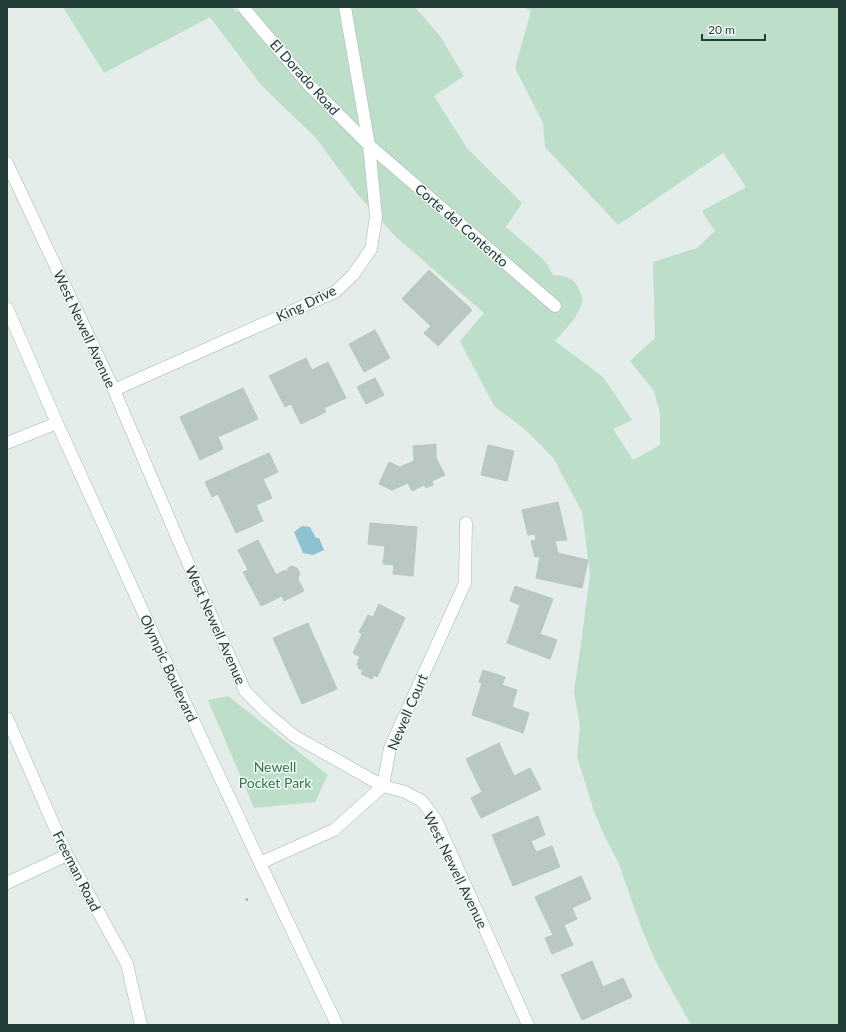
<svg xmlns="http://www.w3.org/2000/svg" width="846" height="1032" viewBox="0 0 846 1032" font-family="Lato,sans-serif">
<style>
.green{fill:#bddec8}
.water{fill:#8dc3d1}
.building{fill:#b9c8c3;stroke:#b6c7c1}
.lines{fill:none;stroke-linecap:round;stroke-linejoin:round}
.minor-casing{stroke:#a6b5b1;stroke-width:13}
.secondary-casing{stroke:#a2b9b2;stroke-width:13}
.path{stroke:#85b0a5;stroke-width:2.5;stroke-dasharray:2 3;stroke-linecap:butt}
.minor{stroke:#fff;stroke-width:12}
.secondary{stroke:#fff;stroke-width:12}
.labels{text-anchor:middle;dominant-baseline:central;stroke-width:3;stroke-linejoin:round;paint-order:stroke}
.street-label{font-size:14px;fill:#233e39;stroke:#f4f9f7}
.park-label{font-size:14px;fill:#2e754d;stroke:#f4f9f7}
</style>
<rect width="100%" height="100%" fill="#e4ede9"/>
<!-- green -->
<path class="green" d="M63,7H232L237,12L246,7H415L440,36L464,76L434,96L467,148L522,203L506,227L545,261L553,275C566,276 576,278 580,292C581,294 583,298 582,301C581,314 564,331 555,341L603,377L632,420L613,429L633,460L660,445V413L654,391L630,361L655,338L653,262L697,248L715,231L702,211L746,187L723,153L618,225L545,147L543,123L515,68L531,11L523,7H839V1025H691L654,958L641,927L619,864L604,835L594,811L577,757L580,726L574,692L582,637L590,574L582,512L554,459L527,431L494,406L460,341L484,313L396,237L358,195L316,138L261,85L210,17L104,73Z
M228,696L328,775L315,802L254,808L208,700Z"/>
<!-- water -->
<path class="water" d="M302,526L310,527L316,538H319L324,550L313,555L303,553L294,532Z"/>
<!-- building -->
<path class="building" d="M429,270L472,310L438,346L424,333L431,326L402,299Z
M375,330L390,358L364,372L349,344Z
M306,358L312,370L328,362L346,398L324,408L326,412L301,424L291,404L285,407L269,376Z
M375,378L384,395L366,404L357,387Z
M243,388L258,419L218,437L223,449L200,460L180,417Z
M436,444V458L445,475L432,481L433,485L426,488L424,485L412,491L408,483L392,490L379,484L389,462L400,467L414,461L413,446Z
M488,445L514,451L507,481L481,475Z
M269,453L278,472L263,479L272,498L256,505L263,521L236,533L218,494L212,497L205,482Z
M558,502L567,540L555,541L558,553L588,560L582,588L536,578L540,556L535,557L531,541L536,540L535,534L528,535L522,510Z
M370,523L417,527L413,576L393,574L394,565L383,564L385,546L368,544Z
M258,540L276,575L285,570L287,572L288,568L292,566L297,568L300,573L298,579L304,591L284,601L282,596L261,606L243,572L248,570L238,550Z
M515,586L553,599L540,634L557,640L550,659L507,643L520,605L510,601Z
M379,604L405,618L377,677L374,675L372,679L361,674L363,670L359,669L357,664L360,657L353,653L362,634L359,632L368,615L373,617Z
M308,623L337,689L302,704L273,638Z
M483,670L505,677L502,685L517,690L512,707L529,713L523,733L472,715L482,683L479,682Z
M499,743L514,776L530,768L541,789L481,818L471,798L482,792L466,759Z
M538,816L545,835L531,841L536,852L552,846L560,867L513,886L492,835Z
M581,876L591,899L572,908L577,919L564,925L573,945L552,954L545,938L553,935L535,897Z
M592,961L603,987L623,978L632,997L582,1020L561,975Z"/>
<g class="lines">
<defs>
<path id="minor" d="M243,7L307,83L369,145L555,306
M7,163L114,390L195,579L245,691L267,713L294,736L383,786L405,792L422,801L436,820L528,1025
M114,390L335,292L353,275L371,249L376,217L369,145L345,7
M7,443L57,423
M7,718L67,855L127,964L141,1025
M260,863L334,830L383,786L390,748L465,583L466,523
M7,883L67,855"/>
<path id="secondary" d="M7,308L57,423L171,673L260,863L337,1025"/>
</defs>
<!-- minor casing -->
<use href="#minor" class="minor-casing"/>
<!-- secondary casing -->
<use href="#secondary" class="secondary-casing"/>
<!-- path -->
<path class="path" d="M246,900L250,898"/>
<!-- minor -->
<use href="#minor" class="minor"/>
<!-- secondary -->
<use href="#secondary" class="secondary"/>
</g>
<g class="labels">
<!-- street labels -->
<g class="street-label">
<text transform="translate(305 77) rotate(48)">El Dorado Road</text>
<text transform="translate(462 225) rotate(41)">Corte del Contento</text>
<text transform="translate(306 303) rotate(-26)">King Drive</text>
<text transform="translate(85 329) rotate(65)">West Newell Avenue</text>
<text transform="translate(216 625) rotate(66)">West Newell Avenue</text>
<text transform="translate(169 668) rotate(65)">Olympic Boulevard</text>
<text transform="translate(407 712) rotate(-67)">Newell Court</text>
<text transform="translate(456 870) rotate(64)">West Newell Avenue</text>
<text transform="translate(77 871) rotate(63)">Freeman Road</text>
</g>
<!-- park labels -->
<g class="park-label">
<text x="275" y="766">Newell<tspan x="275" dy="16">Pocket Park</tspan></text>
</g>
</g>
<!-- border -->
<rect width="846" height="1032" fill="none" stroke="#233e39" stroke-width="16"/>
<!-- scale -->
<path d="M702 34v6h63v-6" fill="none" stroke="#233e39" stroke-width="2"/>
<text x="708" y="34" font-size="12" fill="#233e39" stroke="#f4f9f7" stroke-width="3" paint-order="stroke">20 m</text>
</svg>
